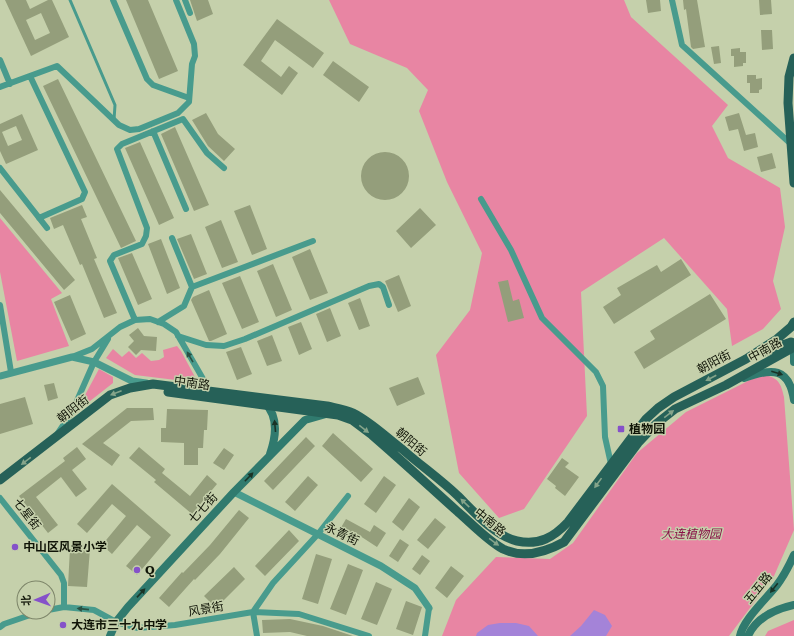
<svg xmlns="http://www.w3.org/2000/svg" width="794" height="636" viewBox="0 0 794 636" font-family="'Roboto Serif','Noto Sans SC',serif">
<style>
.green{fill:#e885a3}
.water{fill:#a483d8}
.building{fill:#949e7b;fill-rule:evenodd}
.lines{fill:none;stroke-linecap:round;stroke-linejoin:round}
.service{stroke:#489b8d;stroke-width:3}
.minor{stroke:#489b8d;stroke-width:6}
.tertiary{stroke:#489b8d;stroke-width:7}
.secondary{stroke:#307a6e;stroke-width:8}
.primary{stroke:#266158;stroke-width:9}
.oneway{fill:#295143}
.oneway2{fill:#1a3326}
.oneway3{fill:#85a48a}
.poi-dot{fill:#8551c9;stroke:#c5d0ab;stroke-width:1.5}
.labels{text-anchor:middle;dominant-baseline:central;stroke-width:3;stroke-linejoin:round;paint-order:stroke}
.street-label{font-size:12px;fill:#101407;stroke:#c5d0ab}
.poi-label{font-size:12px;font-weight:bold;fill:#101407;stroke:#c5d0ab;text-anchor:start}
.park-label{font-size:12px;font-style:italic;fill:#891247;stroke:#c5d0ab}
</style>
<rect width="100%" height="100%" fill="#c5d0ab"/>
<!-- green -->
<path class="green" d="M329,0H624L631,17L728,105L712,126L728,158L780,188L785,227L773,281L781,309L763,329L732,346L727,309L664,238L581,292L587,416L524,509L499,518L459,473L436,355L470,310L482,253L447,182L419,111L428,90L407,68L350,44Z
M0,218L62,293L51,299L69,346L17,361L0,272Z
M177,346L181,351L195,377L184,381L135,375L106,358L113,349L122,357L129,351L136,358L142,353L151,361L159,360L164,357L163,350Z
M99,369L113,377V383L76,412Z
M763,375C778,377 781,383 784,397L794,530L774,576L729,636H442L456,600L496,557L550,559L573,543L637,453L686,412L754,378Z
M794,620V636H765L768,631Z"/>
<!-- water -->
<path class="water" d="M594,610L605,615L612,626L606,636H570L581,626Z
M500,623H516L529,626L538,636H476L477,633L488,625Z"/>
<!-- building -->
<path class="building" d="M5,0H26L30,9L48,0H52L69,37L31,56ZM41,13L50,33L35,40L26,20Z
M126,0H148L178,71L159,79Z
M190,0H208L213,14L197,21Z
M646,0H660L661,11L648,13Z
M683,0H697L705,47L693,49L691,47L686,9L684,10Z
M759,0H771L772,14L760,15Z
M277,19L324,53L313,68L275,40L261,61L281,77L289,66L298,73L282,95L243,65Z
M761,30H772L773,49L762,50Z
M719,46L721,63L714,64L711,47Z
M740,48V52H746V63H743V66L734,67V56H731V49Z
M333,61L369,87L359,102L323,75Z
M747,75H756V79L762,78V89L759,90V93H750V83H747Z
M58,79L136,241L121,248L43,86Z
M206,113L218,134L235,149L224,161L208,146L192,120Z
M739,113L746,135L755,133L758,147L744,151L738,129L729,131L725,117Z
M22,114L38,150L6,164L0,151V124ZM16,126L22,140L8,146L2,132Z
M175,127L209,205L194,211L161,134Z
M140,142L174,218L159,225L125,148Z
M361 176a24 24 0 1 1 48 0a24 24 0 1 1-48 0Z
M772,153L776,168L761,172L757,157Z
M0,190L75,280L64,290L0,213Z
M82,205L87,217L81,219L97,258L94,259L117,313L104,318L82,264L80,265L63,225L54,229L50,218Z
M250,205L267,249L252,255L234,211Z
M420,208L436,225L411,248L396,231Z
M221,220L238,262L222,268L205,227Z
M191,234L207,274L194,279L177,239Z
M161,239L180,288L167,294L148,244Z
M310,249L328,293L310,300L292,257Z
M132,253L152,299L138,305L118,258Z
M681,259L691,275L614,324L603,307L621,295L617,288L657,265L661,272Z
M273,264L292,310L276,317L257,271Z
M399,275L411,306L398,312L385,281Z
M240,276L259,322L242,329L222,283Z
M508,280L513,301L519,299L524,318L508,322L498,282Z
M209,290L227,334L211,341H209L191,300L193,297Z
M710,294L726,319L644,369L634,352L655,339L650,331Z
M70,295L86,334L71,341L54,302Z
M360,298L370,326L359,330L348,303Z
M330,308L341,336L327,342L316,314Z
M301,322L312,349L299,355L288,327Z
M138,328L144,336L157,337L156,351L141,350L136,355L128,347L134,341L129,335Z
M272,335L282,361L267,366L257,341Z
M241,347L252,374L237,380L226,352Z
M418,377L425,394L397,406L389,388Z
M54,383L58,398L48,401L44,385Z
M25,397L33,424L0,434V404Z
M127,408H153L154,420L131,421L103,443L120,455L112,466L82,444Z
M167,409L208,410L207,430H204L203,448H198V465H184V443L161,442V428H166Z
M333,433L373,469L361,482L322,446Z
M306,437L315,446L273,490L264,481Z
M77,447L86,459L72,470L87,489L76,497L61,477L36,497L58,525L48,533L19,496L65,461L63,458Z
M139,447L165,469L162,473L190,496L207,475L217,484L192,514L154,482L156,480L129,458Z
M224,448L234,455L224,470L213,463Z
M562,458L569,463L565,467L579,477L565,496L555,488L556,486L547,479Z
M308,476L318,485L295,511L285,502Z
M384,476L396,485L376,513L364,504Z
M112,484L171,535L137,575L126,566L151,537L137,525L112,554L102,545L126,516L112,504L87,533L77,524Z
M409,498L420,507L403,531L392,522Z
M239,510L249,518L220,554L195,580L194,579L169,607L159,598L182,572L183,573L210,545Z
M435,518L446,527L428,549L417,540Z
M346,519L370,532L374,525L386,533L377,547L357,534L354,540L339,531Z
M289,530L299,541L265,576L255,566Z
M400,539L409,545L398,562L389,556Z
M70,548L90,549L87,587L68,586Z
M316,554L332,559L318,604L302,599Z
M422,555L430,561L420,575L412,569Z
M348,564L363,570L346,615L330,609Z
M451,566L464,576L447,598L435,588Z
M234,567L245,579L216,608L204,596Z
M376,582L392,589L377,625L361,619Z
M406,601L422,607L413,635L396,629Z
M290,619L323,626L353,636H307L290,632L263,633L262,620Z"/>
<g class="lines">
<!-- service -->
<path class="service" d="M70,0L115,105L114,120"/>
<!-- minor -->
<path class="minor" d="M113,0L147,79L153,85L189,98
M185,0L190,13
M672,0L682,45L791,144
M0,60L10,84
M30,76L85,192L82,199L39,218
M0,87L57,66L119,125L130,130L139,129L178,113L189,102L192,64L195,56L194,44L176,0
M153,131L186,209
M0,168L47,228
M481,199L511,250L542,318L596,372L603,386L605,437L611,464
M192,287L313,241
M0,305L11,372
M135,320L110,261L114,255L142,244L146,236L147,228L117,149L122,144L183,119L207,153L224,168
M158,322L184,306L192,287L172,238
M178,336L206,345L224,346L245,339L369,286L379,284L383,287L389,305
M72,357L92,349L120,327L135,320L150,319L164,324L176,332L210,391
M58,433L72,412L94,362L108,339
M0,498L61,575L64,583V607
M48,610L64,607L94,610L116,622L138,628L175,625L253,612L299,614L369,636
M0,627L4,624L39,612
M257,636L253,612L273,583L318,534L348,496
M425,636L429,608"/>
<!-- tertiary -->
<path class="tertiary" d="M0,376L72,357L94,362L132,381L146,383
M234,492L381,566L415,588L429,608"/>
<!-- secondary -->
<path class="secondary" d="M794,347V362
M744,378C772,368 789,367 794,400
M265,403C279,417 276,437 270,454
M110,636L116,622L128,607L234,492L305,420L326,414
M740,636C743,620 766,599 777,585C784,576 789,566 794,555
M748,636C756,618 776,609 794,605"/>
<!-- primary -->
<path class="primary" d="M794,58L789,77L788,103L794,183
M764,352L791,342L794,343
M168,392L338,415L352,420L372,435C401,460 429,486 458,512C471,523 488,541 503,549C524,559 546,552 564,542L638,443L656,424L675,409L726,385L794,347
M0,480L110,395L130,388L153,384L327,406C336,408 345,409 353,413C371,422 386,437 402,449C420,465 440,479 458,496C474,512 495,536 517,541C539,546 554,537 568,522L632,437L646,419L658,408L674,397L746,359L777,339L791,327L794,322"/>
</g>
<!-- one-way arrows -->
<defs><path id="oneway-solid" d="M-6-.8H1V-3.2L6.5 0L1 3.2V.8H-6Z"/></defs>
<g class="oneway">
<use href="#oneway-solid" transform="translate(190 357) rotate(-120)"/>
<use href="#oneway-solid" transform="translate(83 609) rotate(-174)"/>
</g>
<g class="oneway2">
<use href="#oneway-solid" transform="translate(777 373) rotate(18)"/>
<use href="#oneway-solid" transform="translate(275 426) rotate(-95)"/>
<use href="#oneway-solid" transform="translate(249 477) rotate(-46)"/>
<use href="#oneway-solid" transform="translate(774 588) rotate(129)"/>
<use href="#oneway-solid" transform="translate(141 593) rotate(-47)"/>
</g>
<g class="oneway3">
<use href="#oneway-solid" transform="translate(711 378) rotate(152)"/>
<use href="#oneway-solid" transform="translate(116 393) rotate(159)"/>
<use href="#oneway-solid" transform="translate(669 414) rotate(-37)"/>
<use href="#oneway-solid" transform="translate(364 429) rotate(38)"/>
<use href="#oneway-solid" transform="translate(26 461) rotate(143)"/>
<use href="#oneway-solid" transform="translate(598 483) rotate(126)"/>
<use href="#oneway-solid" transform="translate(465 503) rotate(-136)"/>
<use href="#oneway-solid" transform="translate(494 542) rotate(36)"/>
</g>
<!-- markers -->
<g class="poi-dot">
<rect x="617" y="425" width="8" height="8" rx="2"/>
<circle cx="15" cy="547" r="4"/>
<circle cx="137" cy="570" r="4"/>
<circle cx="63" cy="625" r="4"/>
</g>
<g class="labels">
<!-- street labels -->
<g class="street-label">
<text transform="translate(765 350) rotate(-29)">中南路</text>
<text transform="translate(714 362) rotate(-28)">朝阳街</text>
<text transform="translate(192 383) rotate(8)">中南路</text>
<text transform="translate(73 409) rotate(-38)">朝阳街</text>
<text transform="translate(411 442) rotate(40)">朝阳街</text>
<text transform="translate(203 508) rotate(-47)">七七街</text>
<text transform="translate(27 514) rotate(52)">七星街</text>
<text transform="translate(490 522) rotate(39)">中南路</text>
<text transform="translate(342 534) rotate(26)">永青街</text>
<text transform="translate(758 588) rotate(-51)">五五路</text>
<text transform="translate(206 609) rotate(-10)">风景街</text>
</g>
<!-- poi labels -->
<g class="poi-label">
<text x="629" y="429">植物园</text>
<text x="23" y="547">中山区风景小学</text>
<text x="145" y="570">Q</text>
<text x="71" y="625">大连市三十九中学</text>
</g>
<!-- park labels -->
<g class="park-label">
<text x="691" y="534">大连植物园</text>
</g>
</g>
<!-- north arrow -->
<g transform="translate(36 600) rotate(268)"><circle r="19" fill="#c5d0ab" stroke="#7d8569"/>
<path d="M0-3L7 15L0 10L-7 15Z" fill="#8551c9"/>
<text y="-6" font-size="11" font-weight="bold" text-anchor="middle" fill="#101407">北</text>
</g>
</svg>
